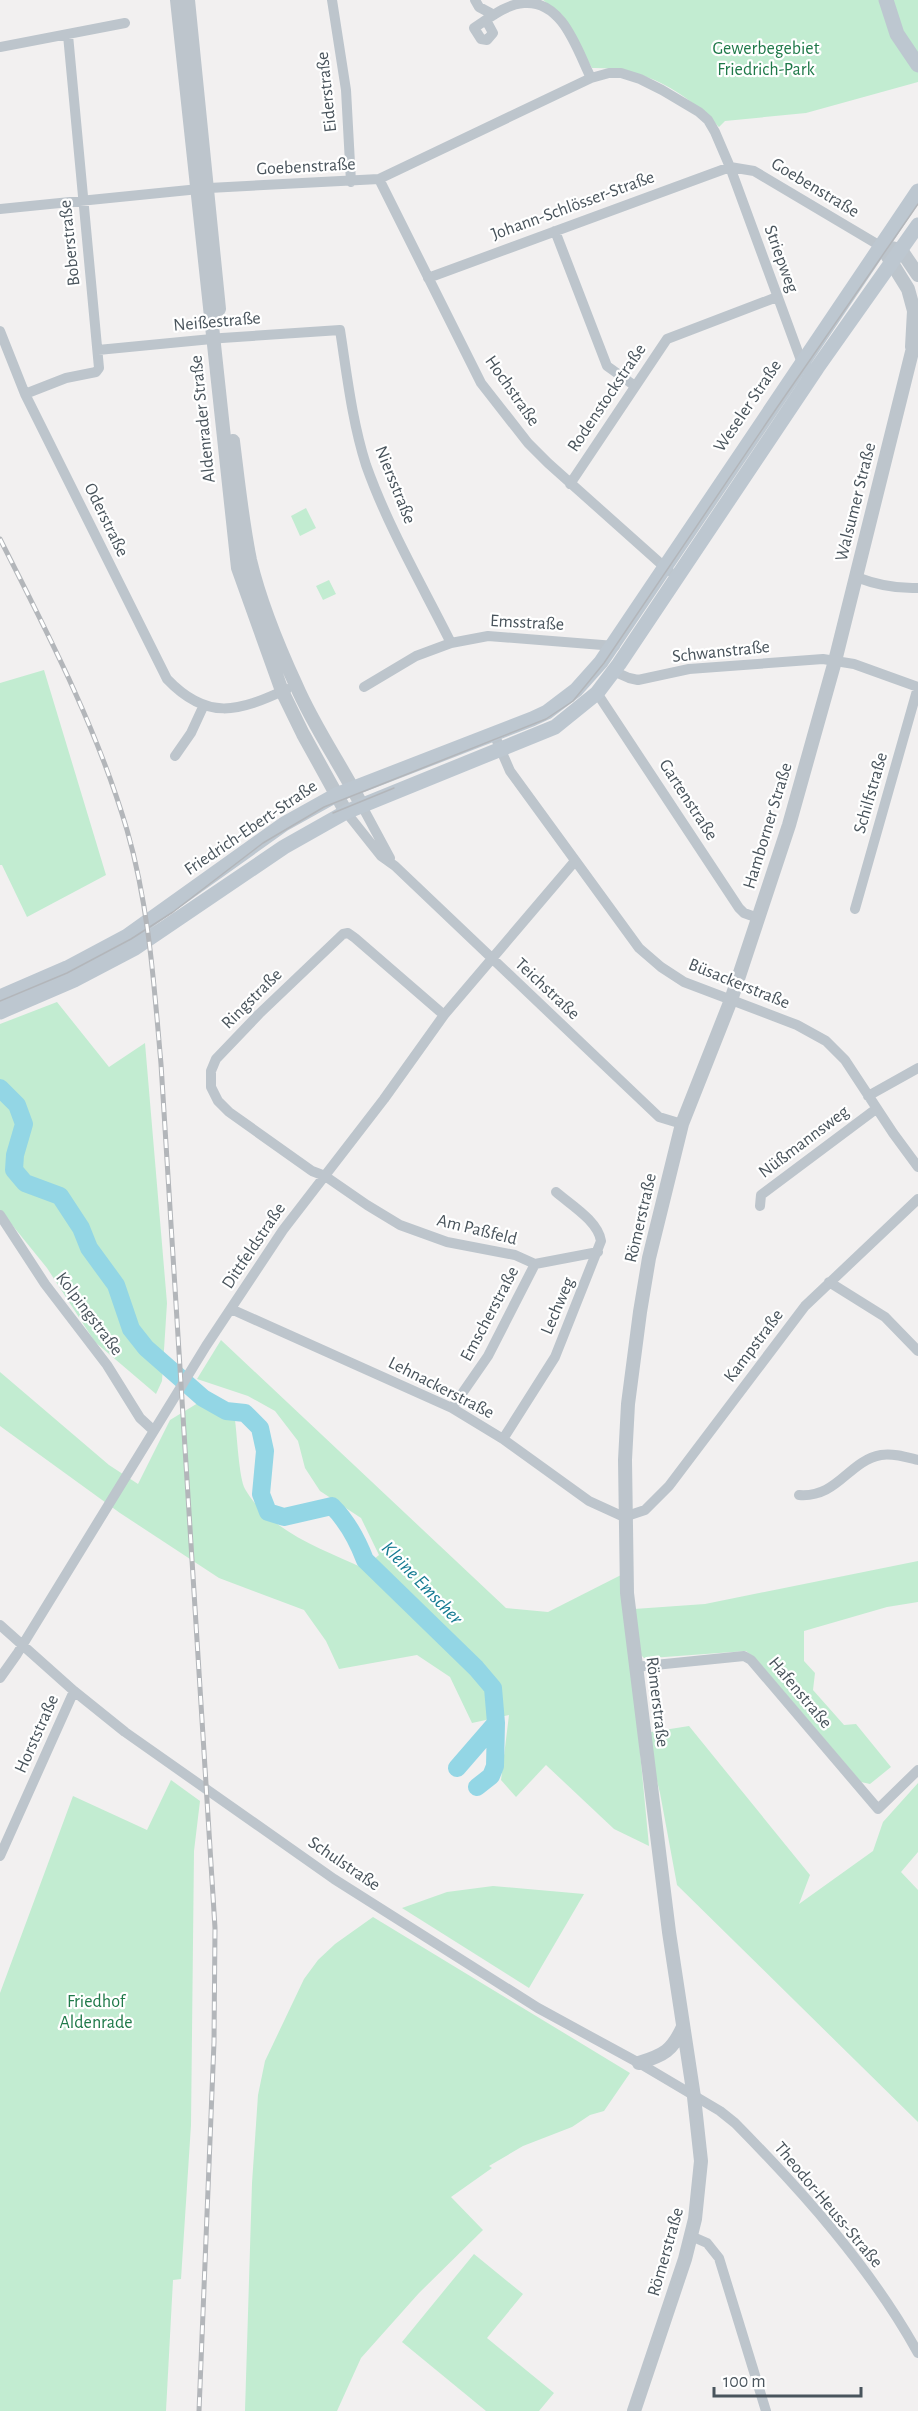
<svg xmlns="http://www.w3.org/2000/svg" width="918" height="2411" viewBox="0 0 918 2411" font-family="'Alegreya Sans',sans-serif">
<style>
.green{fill:#c2ecd1}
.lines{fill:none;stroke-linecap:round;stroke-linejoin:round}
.river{stroke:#93d6e5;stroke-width:18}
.minor{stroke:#bdc5cc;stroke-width:10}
.tertiary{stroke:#bdc5cc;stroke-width:14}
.secondary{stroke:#bdc7d0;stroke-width:15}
.tram{stroke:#b3b6ba;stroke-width:1.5}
.rail-casing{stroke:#b3b6ba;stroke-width:5}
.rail{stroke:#fff;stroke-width:3;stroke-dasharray:9;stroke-linecap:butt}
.labels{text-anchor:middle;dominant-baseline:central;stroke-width:4.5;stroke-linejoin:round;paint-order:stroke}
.park-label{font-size:18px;fill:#1f7949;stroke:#fff}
.street-label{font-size:18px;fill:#49545c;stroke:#fff}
.water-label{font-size:20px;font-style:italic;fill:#177c93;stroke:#fff}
</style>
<rect width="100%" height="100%" fill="#f2f0f0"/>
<!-- green -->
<path class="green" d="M543,0H918V82L806,113L725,121L719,127C683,90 644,67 592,68L563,16Z
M306,508L316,528L300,536L291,516Z
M329,580L336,594L323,600L316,586Z
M44,670L106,875L27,917L2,865H0V683Z
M57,1002L109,1067L145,1043L167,1303L162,1381L156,1394L95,1342L47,1268L0,1210V1024Z
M221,1340L506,1608L548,1612L623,1574L649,1846L614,1829L546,1765L516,1797L501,1780L509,1715L472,1723L450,1677L417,1655L339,1669L326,1641L304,1610L219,1578L120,1513L0,1426V1372L109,1465L138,1484L170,1420L198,1403L235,1420C237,1435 239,1478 245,1489C269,1531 322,1549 363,1568L379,1555L361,1518L320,1491L305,1468L298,1441L275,1411L248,1396L197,1379Z
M918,1561V1602L887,1607L804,1631V1661L815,1673L813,1690L844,1725L856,1724L891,1767L870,1784L861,1782L756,1659L746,1651L651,1658H644L639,1653L634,1609L705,1604Z
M689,1726L810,1875L799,1904L873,1851L883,1822L918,1783V1852L901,1872L918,1890V2122L677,1885L660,1793L645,1733Z
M171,1780L200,1801L194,1851L191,2125L181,2279L173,2280L166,2411H0V1993L73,1796L147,1830Z
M493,1886L584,1894L529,1988L402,1908L447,1892Z
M373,1917L630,2073L604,2111L590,2115L572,2127L523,2146L489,2166L492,2168L451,2197L483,2230L419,2293L361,2358L337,2411H245L252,2183L258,2095L265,2061L304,1979L318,1960L335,1944Z
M474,2254L523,2294L487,2338L554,2393L539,2411H486L402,2342Z"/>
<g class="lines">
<!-- river -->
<path class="river" d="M0,1088L17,1105L24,1124L15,1155L14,1170L25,1183L60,1196L81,1228L89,1248L116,1285L131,1329L146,1348L203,1398L226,1411L245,1413L260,1428L265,1451L261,1494L268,1512L284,1517L332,1506C348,1522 357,1539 365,1560L476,1668L493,1688L496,1723L495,1766L491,1776L477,1787
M457,1768L496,1723"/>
<!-- minor -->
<path class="minor" d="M332,0L346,90L351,182
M475,0L479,7L494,15
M486,20L493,33L487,40L481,39L474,28C488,19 506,4 524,3C563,0 577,50 591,78
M0,47L125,23
M379,179L481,383L528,443L548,463L669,571
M0,209L209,188L379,179L591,78L609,73H621L640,79L662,90L699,112L708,120L715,132L730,167L802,363
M555,231L607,366L635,386
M428,278L730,167L754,171L882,247
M0,331L25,394L167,679C207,721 238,712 287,689
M98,350L222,338L340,330C347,375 352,421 366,465C388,527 422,585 451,643
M25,394L66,378L96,372L99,368L68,35
M570,484L667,339L777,297
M856,577C877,585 895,589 918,588
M613,671L629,678L638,680L689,669L823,659L854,664L918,687
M364,687L416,656L451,643L488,636L615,646
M597,693L739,908L744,913L758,918
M494,734L510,771L639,948L661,967L684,982L797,1025L826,1041L845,1060L893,1133L918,1167
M175,756L191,733L203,707
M362,806L390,858
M346,812L381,856L395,866L659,1117L682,1124
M855,909L918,687
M444,1015L355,938L348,933L343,934L259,1014L216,1059L211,1071V1087L218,1101L229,1112L312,1171L325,1176L367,1205L400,1225L447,1242L515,1255L535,1264L598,1252
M868,1096L918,1068
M760,1206L761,1195L876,1109
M0,1215L45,1284L107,1365L140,1418L153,1430
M829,1282L885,1317L918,1351
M231,1309L452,1408L503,1439L589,1501L624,1517L645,1510L669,1486L805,1306L918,1199
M452,1408L488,1356L535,1264
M503,1439L555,1357L601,1241C598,1221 571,1205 556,1192
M799,1495C838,1498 848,1461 881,1455C893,1453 906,1457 918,1460
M0,1625L74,1691L125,1732L334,1879L538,2008L639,2063L720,2111L735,2123C803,2192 871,2268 918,2353
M635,1667L744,1656L751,1660L878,1809L918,1770
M0,1678L17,1654L206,1346L283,1230L384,1099L444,1015L575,861
M0,1856L74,1691
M691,2236L707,2243L719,2258L766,2411"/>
<!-- tertiary -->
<path class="tertiary" d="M177,0L238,568L282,691L303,734L346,812
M188,0L219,309
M882,247L908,289L914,311L912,347
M890,248L901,250L918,275
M233,441C238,481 242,521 250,560C260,602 278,646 296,685C314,727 341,765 362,806
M639,2063C664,2055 672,2051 683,2027
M634,2411L685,2259L695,2219L701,2161L694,2097L669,1932L627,1593L625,1460L628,1404L640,1312L649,1258L682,1124L731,1000L789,825L835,661L912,352L918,338"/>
<!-- secondary -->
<path class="secondary" d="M886,0L897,34L918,65
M0,997L67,968L127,936L284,824L336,795L532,719L547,712L576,690L601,662L918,191
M0,1012L74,980L135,948L284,847L346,812L555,727L597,693L619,664L817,368L918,225"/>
<!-- tram -->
<path class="tram" d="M333,813L394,788
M0,1001L67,973L131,939L173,912L263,843L324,807L546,719L573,701L604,663L776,409L918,204"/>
<defs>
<path id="rail" d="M0,539C48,634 97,728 127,830C149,906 154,985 161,1064L215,1928L214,2042L199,2411"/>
</defs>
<!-- rail casing -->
<use href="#rail" class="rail-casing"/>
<!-- rail -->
<use href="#rail" class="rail"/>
</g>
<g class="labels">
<!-- park labels -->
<g class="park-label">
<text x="766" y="49">Gewerbegebiet<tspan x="766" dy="21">Friedrich-Park</tspan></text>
<text x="96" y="2002">Friedhof<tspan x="96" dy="21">Aldenrade</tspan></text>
</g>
<!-- street labels -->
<g class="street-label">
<text transform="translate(327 92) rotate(-96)">Eiderstraße</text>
<text transform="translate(306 167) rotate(-3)">Goebenstraße</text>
<text transform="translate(815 188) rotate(31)">Goebenstraße</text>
<text transform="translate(573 206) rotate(-20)">Johann-Schlösser-Straße</text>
<text transform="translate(70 243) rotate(-96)">Boberstraße</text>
<text transform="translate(781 259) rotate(70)">Striepweg</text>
<text transform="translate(217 322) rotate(-5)">Neißestraße</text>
<text transform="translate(512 391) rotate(55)">Hochstraße</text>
<text transform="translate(607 398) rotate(-56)">Rodenstockstraße</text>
<text transform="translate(748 406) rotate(-56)">Weseler Straße</text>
<text transform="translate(203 419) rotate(-96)">Aldenrader Straße</text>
<text transform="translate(395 485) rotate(68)">Niersstraße</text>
<text transform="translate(856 502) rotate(-76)">Walsumer Straße</text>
<text transform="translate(106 520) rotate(64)">Oderstraße</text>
<text transform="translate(527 623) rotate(3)">Emsstraße</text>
<text transform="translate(721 652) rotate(-6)">Schwanstraße</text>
<text transform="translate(871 793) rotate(-74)">Schilfstraße</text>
<text transform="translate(688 800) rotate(57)">Gartenstraße</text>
<text transform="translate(768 826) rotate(-73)">Hamborner Straße</text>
<text transform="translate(251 828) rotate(-34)">Friedrich-Ebert-Straße</text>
<text transform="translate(739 984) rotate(22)">Büsackerstraße</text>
<text transform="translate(547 989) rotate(43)">Teichstraße</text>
<text transform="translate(252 999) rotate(-45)">Ringstraße</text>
<text transform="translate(804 1142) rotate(-37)">Nüßmannsweg</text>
<text transform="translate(641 1218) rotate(-77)">Römerstraße</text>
<text transform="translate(477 1230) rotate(14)">Am Paßfeld</text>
<text transform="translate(254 1246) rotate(-56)">Dittfeldstraße</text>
<text transform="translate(558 1306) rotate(-67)">Lechweg</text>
<text transform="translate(89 1314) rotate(53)">Kolpingstraße</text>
<text transform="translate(490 1314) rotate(-62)">Emscherstraße</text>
<text transform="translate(754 1346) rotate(-53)">Kampstraße</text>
<text transform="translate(441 1388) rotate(27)">Lehnackerstraße</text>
<text transform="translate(800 1693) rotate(50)">Hafenstraße</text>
<text transform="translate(657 1702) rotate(83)">Römerstraße</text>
<text transform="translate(37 1734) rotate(-66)">Horststraße</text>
<text transform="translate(344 1864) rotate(34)">Schulstraße</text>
<text transform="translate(828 2205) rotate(50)">Theodor-Heuss-Straße</text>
<text transform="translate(666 2252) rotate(-74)">Römerstraße</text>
</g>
<!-- water labels -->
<g class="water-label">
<text transform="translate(422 1583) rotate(46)">Kleine Emscher</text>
</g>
</g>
<!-- scale -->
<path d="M714 2387v9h147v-9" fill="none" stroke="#49545c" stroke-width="3"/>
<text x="723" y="2387" font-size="18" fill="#49545c" stroke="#ffffff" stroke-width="4.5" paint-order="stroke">100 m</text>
</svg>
